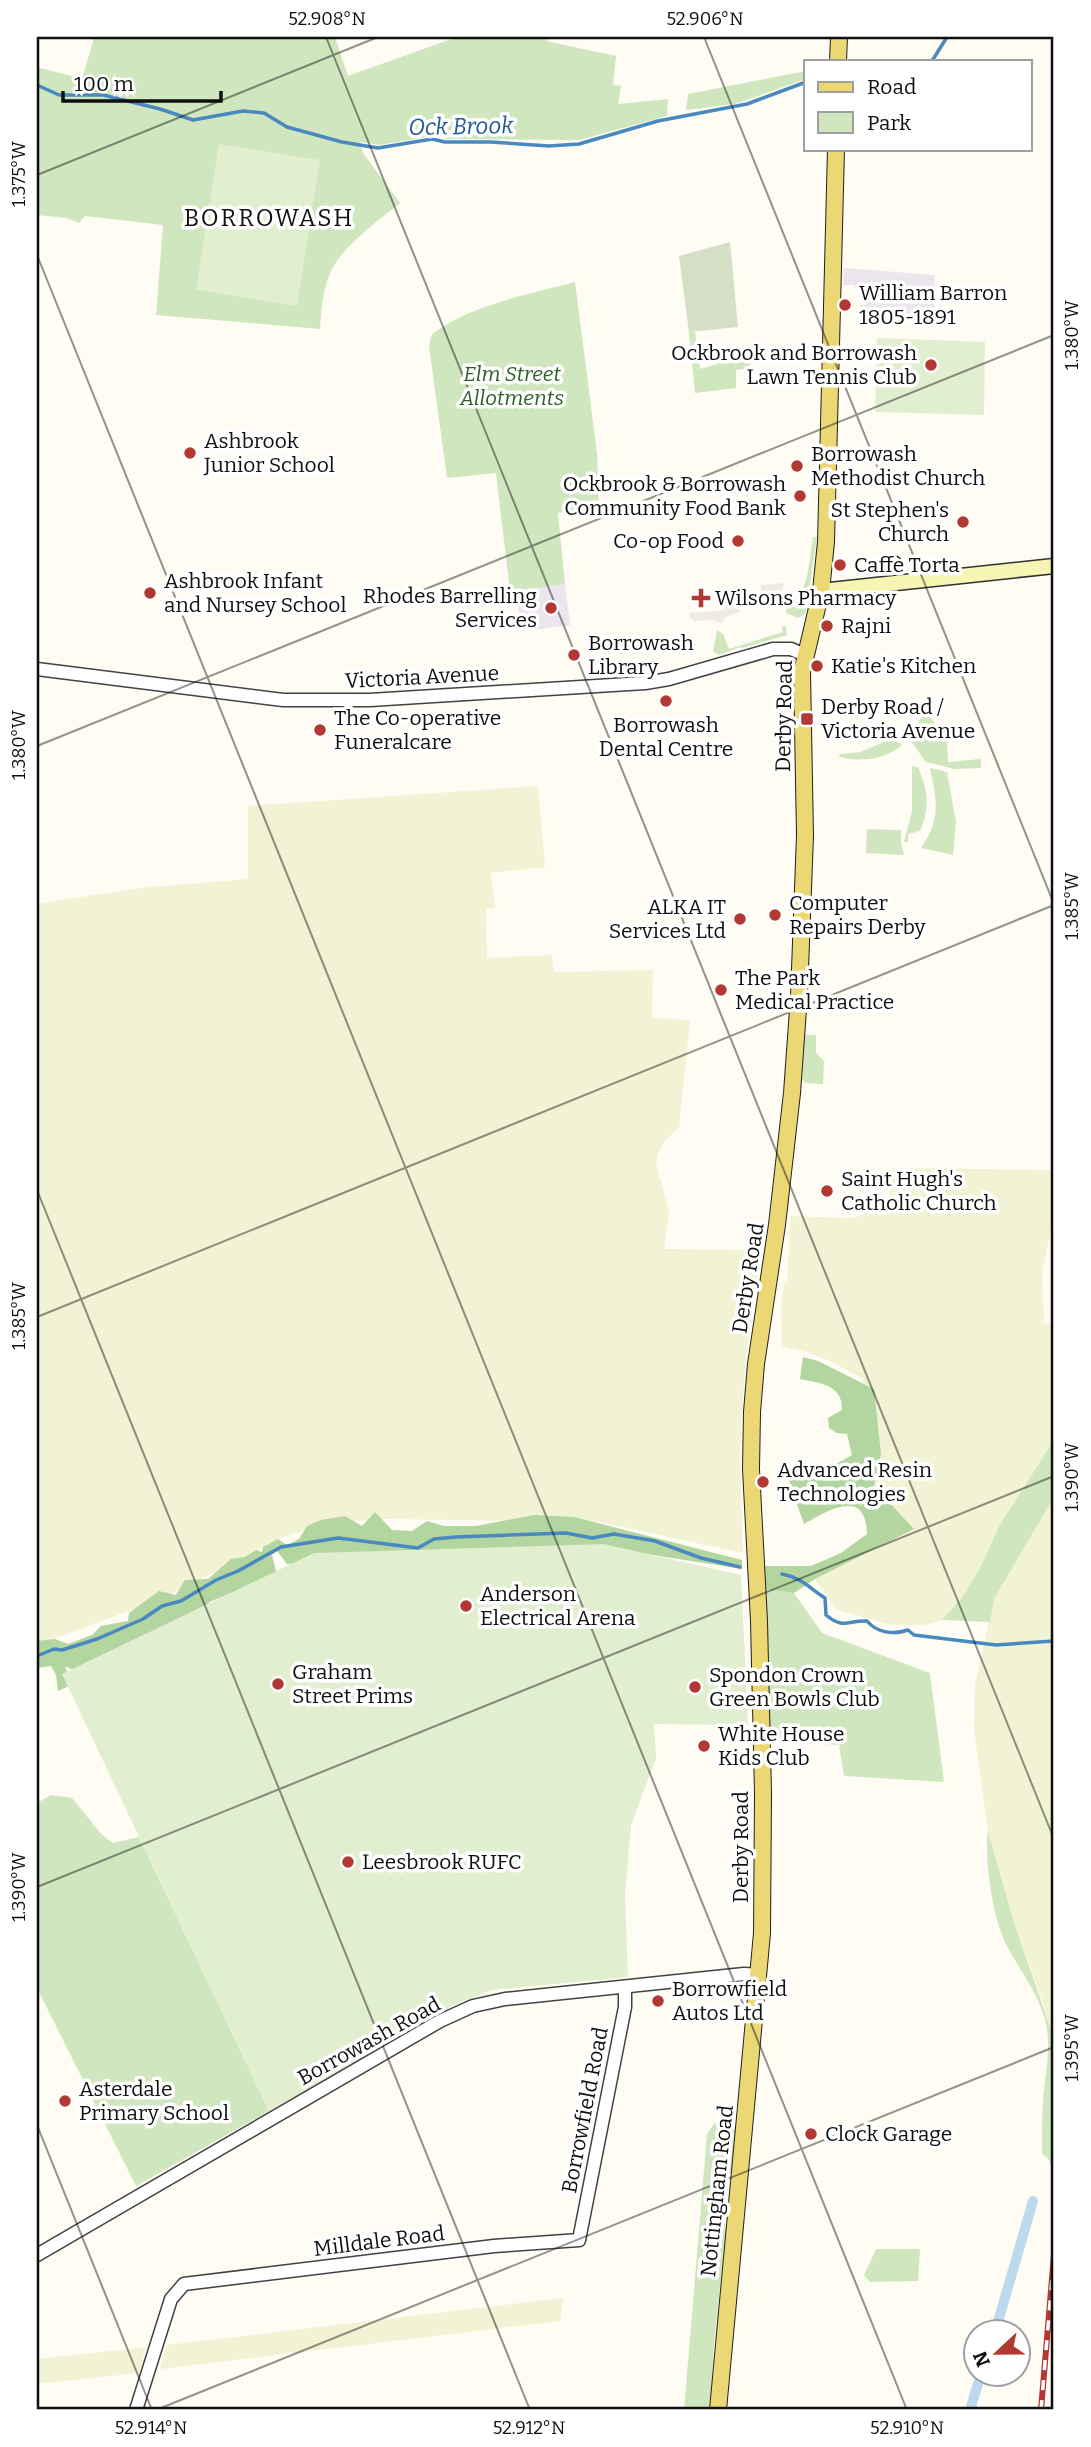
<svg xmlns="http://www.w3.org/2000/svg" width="1091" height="2447" viewBox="0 0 1091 2447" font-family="Bitter,serif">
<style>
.industrial{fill:#ece5ed}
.farmland{fill:#f2f2d4}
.green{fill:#d0e6bf}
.forest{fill:#b3d5a0}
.cemetery{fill:#d4dfc5}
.pitch{fill:#e1eed0}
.plaza{fill:#eeece1}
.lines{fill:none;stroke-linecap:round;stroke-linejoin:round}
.stream{stroke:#4a88c0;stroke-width:3.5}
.canal{stroke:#bcd9f0;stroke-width:10}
.tertiary-casing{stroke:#424242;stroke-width:15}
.secondary-casing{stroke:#313131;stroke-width:17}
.primary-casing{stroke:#202020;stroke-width:18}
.tertiary{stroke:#fff;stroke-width:12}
.secondary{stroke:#f7f5b4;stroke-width:14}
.primary{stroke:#ebd875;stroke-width:16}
.rail-casing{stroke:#b23834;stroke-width:6}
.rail{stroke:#fff;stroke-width:3.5;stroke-dasharray:10;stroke-linecap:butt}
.ticks{fill:none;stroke:#0f0f0f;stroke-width:2;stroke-opacity:0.45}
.poi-dot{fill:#b23834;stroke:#fff;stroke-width:2.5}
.labels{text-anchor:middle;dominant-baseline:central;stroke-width:7;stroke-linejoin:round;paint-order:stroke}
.poi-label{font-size:21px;fill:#0f0f0f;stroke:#fff;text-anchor:start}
.park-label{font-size:21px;font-style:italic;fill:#2d6125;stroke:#fff}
.street-label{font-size:21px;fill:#0f0f0f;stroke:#fff}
.water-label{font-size:23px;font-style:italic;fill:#245b95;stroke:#fff}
.quarter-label{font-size:24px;letter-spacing:2px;fill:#0f0f0f;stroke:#fff}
.neatline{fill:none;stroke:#0f0f0f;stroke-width:2.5}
.ticks-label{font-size:18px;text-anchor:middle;fill:#0f0f0f}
</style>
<rect width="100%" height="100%" fill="#fefcf3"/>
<!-- industrial -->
<path class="industrial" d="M844,268L935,275L934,319L860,317V305H865V290L855,289L854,285H843Z
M565,584L570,625L527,631L520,623L516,590Z"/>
<!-- farmland -->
<path class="farmland" d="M538,786L545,867L491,873L495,908L486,909L487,958L552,955L554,972L653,970L652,1018L690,1020L679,1127L665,1141L658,1154L656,1164L669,1211L664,1249L762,1250L745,1365L740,1449L743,1553L599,1522L384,1519L328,1523L283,1537L161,1599L37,1645V904L139,888L248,879V806Z
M892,1168L1054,1170V1214L1042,1274L1044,1323L1054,1325V1440L999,1526L981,1566L963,1596L942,1620L925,1625H892L837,1610L815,1579L914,1529L874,1486L881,1454L874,1389L862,1382L863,1379L834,1363L807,1352L782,1346L781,1307L784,1283H787L791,1216L852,1218L865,1214L888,1215Z
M1054,1497V2040L1045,2008L1014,1923L988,1831L974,1730L975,1685L994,1599Z
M563,2298L560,2321L160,2369L167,2345Z
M146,2347L139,2373L37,2384V2359Z"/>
<!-- green -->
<path class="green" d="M102,37H335L348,76L457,37H546V41L616,56L613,85L621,86L618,104L668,99L667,116L579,140L446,139L438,135L380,145L360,142L363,153L400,203C377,222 346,243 332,269C323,287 321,310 320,329L156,315L163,225L85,216L79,223L67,218L37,215V67L82,79L94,38Z
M806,71V79L735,104L686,110L688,94Z
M575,282L597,453L599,507L558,513L565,584L510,591L496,473L447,478L429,346L432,334C470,305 530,294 575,282Z
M689,332H695L700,369L721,363L750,361V368L736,370V388L695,393Z
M813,537H817L807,605L805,614L798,618L786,613L787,607H796L807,577Z
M782,626H786L787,635L742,648L740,647L719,655L713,652L717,630L723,634L729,649L783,632Z
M928,714L947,739L948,762L981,759V768L955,769L926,762L910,740L920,719Z
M890,739L902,744C892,758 855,764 839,756L840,754L861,752Z
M912,766L918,767C928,790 930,808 920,831L908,834V842H904L912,811Z
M930,768L947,772L956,822L953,855L921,848C941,819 937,801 930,768Z
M867,829L901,830V844L904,855L866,853Z
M804,1035H816V1053L824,1061L823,1084L805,1083L802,1079Z
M1054,1440V1497L994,1599L990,1622L942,1620L963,1596L981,1566L999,1526Z
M764,1589L794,1593L822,1633L930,1673L944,1782L844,1776L839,1745L769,1741Z
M51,1795L72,1798L102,1835L113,1843L139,1837L269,2111L136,2186L37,1988V1803Z
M988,1831L1014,1923L1053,2035L1054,2174L1048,2158L1042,2154C1042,2136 1042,2118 1043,2101C1045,2071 1053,2045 1044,2016C1036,1990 1019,1969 1007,1946C993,1920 984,1859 988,1831Z
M728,2121L733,2124L736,2135L731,2172L725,2180L722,2207L726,2231L714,2344L710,2410H684L707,2134L714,2124Z
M876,2249H920L918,2281L870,2282L864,2275Z"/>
<!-- forest -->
<path class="forest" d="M803,1357L818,1361L874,1389L881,1454L874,1486L914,1529L815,1579L794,1593L764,1589V1566H811L841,1553L867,1534C867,1529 866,1522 864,1517C855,1492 818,1516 804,1524L789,1481L797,1473L817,1470L838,1463L852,1455L847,1434L837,1433L829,1428L828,1418L842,1410C843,1385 820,1383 800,1379Z
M375,1512L392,1530L412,1531L427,1521L444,1526H476L534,1515L574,1517L742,1560V1569L634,1552L378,1556L287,1564L277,1551L272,1555L277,1575L209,1602V1607L87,1662L74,1670L65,1666L71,1685L58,1691L56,1675L51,1666L37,1668V1641L55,1639L68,1644L92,1635L101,1626L128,1621L129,1613L159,1591L176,1595L185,1580L208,1579L231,1559L245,1557L256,1550L262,1552L263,1547L278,1539L287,1545L299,1539L307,1526L321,1520L345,1516L362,1526Z"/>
<!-- cemetery -->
<path class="cemetery" d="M730,242L738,327L689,332L679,256Z"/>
<!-- pitch -->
<path class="pitch" d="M219,144L320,160L297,306L196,290Z
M877,338L985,342L984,415L875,412Z
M604,1544L741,1575L748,1725L654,1724L656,1758L631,1825L625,1895L628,1977L491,1990L452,2006L269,2111L62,1674L314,1553Z"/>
<!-- plaza -->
<path class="plaza" d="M785,583L774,608L771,602L763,597L751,602L752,606L748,608L746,606L740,609L739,612L724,618L722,623L712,620L694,621L690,617L689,613L725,610L723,594L761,591V585Z"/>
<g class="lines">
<!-- stream -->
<path class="stream" d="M932,61L947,37
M37,85L59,95H103L160,109L193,120L243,111L264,113L287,127L342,142L378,148L432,139L445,142H490L549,146L579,144L658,121L747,104L806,82
M782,1574C802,1578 808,1587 825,1598L826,1615C844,1630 848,1620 867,1621C877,1633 894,1635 908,1630L914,1635L996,1645L1054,1641
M37,1656L54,1649L62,1650L97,1639L143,1619L162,1606L181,1601L216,1580L238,1571L281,1547L338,1538L418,1548L434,1539L456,1537L566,1533L592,1538L614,1534L655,1541L701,1558L740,1567"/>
<!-- canal -->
<path class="canal" d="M995,2332L1033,2201
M970,2410L981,2374"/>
<defs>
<path id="tertiary" d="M37,669L283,700H370L645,683L669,679L773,649H791L805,655
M37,2255L440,2021L473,2006L505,1999L744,1974L759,1975
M136,2410L171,2299L184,2284L494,2246L579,2240L625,2007V1988"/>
<path id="secondary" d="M821,591L1054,566"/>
<path id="primary" d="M838,61L839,37
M718,2410L762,1933L763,1793L759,1621L751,1469L752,1412L756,1364L777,1225L792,1093L799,996L805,835L802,672L821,591L826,542L836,149"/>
</defs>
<!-- tertiary casing -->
<use href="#tertiary" class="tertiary-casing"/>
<!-- secondary casing -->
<use href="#secondary" class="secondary-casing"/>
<!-- primary casing -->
<use href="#primary" class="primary-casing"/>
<!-- tertiary -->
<use href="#tertiary" class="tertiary"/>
<!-- secondary -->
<use href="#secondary" class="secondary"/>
<!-- primary -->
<use href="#primary" class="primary"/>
<defs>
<path id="rail" d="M1041,2410L1054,2255"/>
</defs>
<!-- rail casing -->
<use href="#rail" class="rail-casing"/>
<!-- rail -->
<use href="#rail" class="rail"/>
</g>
<!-- ticks -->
<path class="ticks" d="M326,37L1054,1839M704,37L1054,904M37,175L378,37M37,255L907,2410M37,746L1054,335M37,1190L530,2410M37,1317L1054,905M37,1887L1054,1476M37,2125L152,2410M156,2410L1054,2047"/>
<!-- markers -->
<g class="poi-dot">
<circle cx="845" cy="305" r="7"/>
<circle cx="931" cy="365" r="7"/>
<circle cx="190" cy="453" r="7"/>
<circle cx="797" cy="466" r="7"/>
<circle cx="800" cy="496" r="7"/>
<circle cx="963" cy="522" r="7"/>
<circle cx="738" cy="541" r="7"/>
<circle cx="840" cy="565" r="7"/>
<circle cx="150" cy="593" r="7"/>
<path d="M697.5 587.5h7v7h7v7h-7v7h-7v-7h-7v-7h7z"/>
<circle cx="551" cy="608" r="7"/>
<circle cx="827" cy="626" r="7"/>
<circle cx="574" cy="655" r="7"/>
<circle cx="817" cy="666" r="7"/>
<circle cx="666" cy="701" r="7"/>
<rect x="800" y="712" width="14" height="14" rx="3.5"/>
<circle cx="320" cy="730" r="7"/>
<circle cx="775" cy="915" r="7"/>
<circle cx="740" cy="919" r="7"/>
<circle cx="721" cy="990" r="7"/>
<circle cx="827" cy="1191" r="7"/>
<circle cx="763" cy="1482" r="7"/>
<circle cx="466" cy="1606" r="7"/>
<circle cx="278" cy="1684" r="7"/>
<circle cx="695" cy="1687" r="7"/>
<circle cx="704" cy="1746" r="7"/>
<circle cx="348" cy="1862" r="7"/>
<circle cx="658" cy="2001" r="7"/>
<circle cx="65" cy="2101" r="7"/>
<circle cx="811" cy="2134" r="7"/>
</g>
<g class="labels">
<!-- poi labels -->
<g class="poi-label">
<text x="859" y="293">William Barron<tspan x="859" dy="24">1805-1891</tspan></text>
<text x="917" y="353" text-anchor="end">Ockbrook and Borrowash<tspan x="917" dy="24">Lawn Tennis Club</tspan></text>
<text x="204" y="441">Ashbrook<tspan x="204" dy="24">Junior School</tspan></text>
<text x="811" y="454">Borrowash<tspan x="811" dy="24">Methodist Church</tspan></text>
<text x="786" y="484" text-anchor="end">Ockbrook &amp; Borrowash<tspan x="786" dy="24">Community Food Bank</tspan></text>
<text x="949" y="510" text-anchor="end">St Stephen's<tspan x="949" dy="24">Church</tspan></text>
<text x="724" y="541" text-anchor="end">Co-op Food</text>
<text x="854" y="565">Caffè Torta</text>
<text x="164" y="581">Ashbrook Infant<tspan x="164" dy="24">and Nursey School</tspan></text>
<text x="537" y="596" text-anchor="end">Rhodes Barrelling<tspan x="537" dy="24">Services</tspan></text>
<text x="715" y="598">Wilsons Pharmacy</text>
<text x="841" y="626">Rajni</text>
<text x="588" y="643">Borrowash<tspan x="588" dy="24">Library</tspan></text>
<text x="831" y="666">Katie's Kitchen</text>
<text x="821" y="707">Derby Road /<tspan x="821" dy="24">Victoria Avenue</tspan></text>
<text x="334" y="718">The Co-operative<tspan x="334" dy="24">Funeralcare</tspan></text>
<text x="666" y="725" text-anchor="middle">Borrowash<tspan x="666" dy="24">Dental Centre</tspan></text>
<text x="789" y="903">Computer<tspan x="789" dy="24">Repairs Derby</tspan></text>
<text x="726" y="907" text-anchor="end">ALKA IT<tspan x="726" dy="24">Services Ltd</tspan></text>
<text x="735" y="978">The Park<tspan x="735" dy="24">Medical Practice</tspan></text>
<text x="841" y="1179">Saint Hugh's<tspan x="841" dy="24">Catholic Church</tspan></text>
<text x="777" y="1470">Advanced Resin<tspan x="777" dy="24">Technologies</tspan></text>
<text x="480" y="1594">Anderson<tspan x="480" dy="24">Electrical Arena</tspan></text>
<text x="292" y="1672">Graham<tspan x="292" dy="24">Street Prims</tspan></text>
<text x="709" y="1675">Spondon Crown<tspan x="709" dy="24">Green Bowls Club</tspan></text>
<text x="718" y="1734">White House<tspan x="718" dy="24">Kids Club</tspan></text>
<text x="362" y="1862">Leesbrook RUFC</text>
<text x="672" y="1989">Borrowfield<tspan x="672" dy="24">Autos Ltd</tspan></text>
<text x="79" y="2089">Asterdale<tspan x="79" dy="24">Primary School</tspan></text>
<text x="825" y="2134">Clock Garage</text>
</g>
<!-- park labels -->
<g class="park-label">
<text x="512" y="374">Elm Street<tspan x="512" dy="24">Allotments</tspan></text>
</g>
<!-- street labels -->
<g class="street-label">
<text transform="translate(422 677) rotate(-3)">Victoria Avenue</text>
<text transform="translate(784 716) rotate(-89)">Derby Road</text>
<text transform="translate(748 1278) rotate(-81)">Derby Road</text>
<text transform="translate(741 1847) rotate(-90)">Derby Road</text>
<text transform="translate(369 2041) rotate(-29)">Borrowash Road</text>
<text transform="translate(585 2110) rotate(-79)">Borrowfield Road</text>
<text transform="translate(717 2191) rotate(-84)">Nottingham Road</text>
<text transform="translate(379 2241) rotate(-7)">Milldale Road</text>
</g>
<!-- water labels -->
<g class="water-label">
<text transform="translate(461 126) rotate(-1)">Ock Brook</text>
</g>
<!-- quarter labels -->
<g class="quarter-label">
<text x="269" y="218">BORROWASH</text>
</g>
</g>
<!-- border -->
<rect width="1091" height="2447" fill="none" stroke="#ffffff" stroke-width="77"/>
<!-- legend -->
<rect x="804" y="60" width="228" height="91" fill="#ffffff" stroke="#9f9f9f" stroke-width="2"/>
<rect x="818" y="82" width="35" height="10" fill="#ebd875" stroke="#9f9f9f" stroke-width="2"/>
<text x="867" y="94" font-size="21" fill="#0f0f0f">Road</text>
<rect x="818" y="112" width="35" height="21" fill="#d0e6bf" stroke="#9f9f9f" stroke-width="2"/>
<text x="867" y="130" font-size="21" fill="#0f0f0f">Park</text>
<!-- north arrow -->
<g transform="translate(997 2353) rotate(248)"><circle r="33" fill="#ffffff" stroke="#9f9f9f" stroke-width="2"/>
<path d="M0-5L12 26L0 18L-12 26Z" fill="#b23834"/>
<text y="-10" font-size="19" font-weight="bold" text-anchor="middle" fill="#0f0f0f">N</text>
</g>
<!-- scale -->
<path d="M63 91v10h158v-10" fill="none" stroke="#0f0f0f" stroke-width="3.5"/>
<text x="74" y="91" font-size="21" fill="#0f0f0f" stroke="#ffffff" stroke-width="5" paint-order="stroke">100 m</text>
<rect x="38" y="38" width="1014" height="2370" class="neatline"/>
<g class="ticks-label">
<text x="327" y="25">52.908°N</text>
<text x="705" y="25">52.906°N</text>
<text transform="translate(19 174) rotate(-90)" y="6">1.375°W</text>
<text transform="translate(1072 335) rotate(-90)" y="6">1.380°W</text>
<text transform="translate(19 745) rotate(-90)" y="6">1.380°W</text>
<text transform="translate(1072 906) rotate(-90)" y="6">1.385°W</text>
<text transform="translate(19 1316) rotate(-90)" y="6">1.385°W</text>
<text transform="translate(1072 1477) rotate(-90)" y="6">1.390°W</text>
<text transform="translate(19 1887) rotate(-90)" y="6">1.390°W</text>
<text transform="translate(1072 2048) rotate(-90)" y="6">1.395°W</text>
<text x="151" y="2434">52.914°N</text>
<text x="529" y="2434">52.912°N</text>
<text x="907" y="2434">52.910°N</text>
</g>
</svg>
